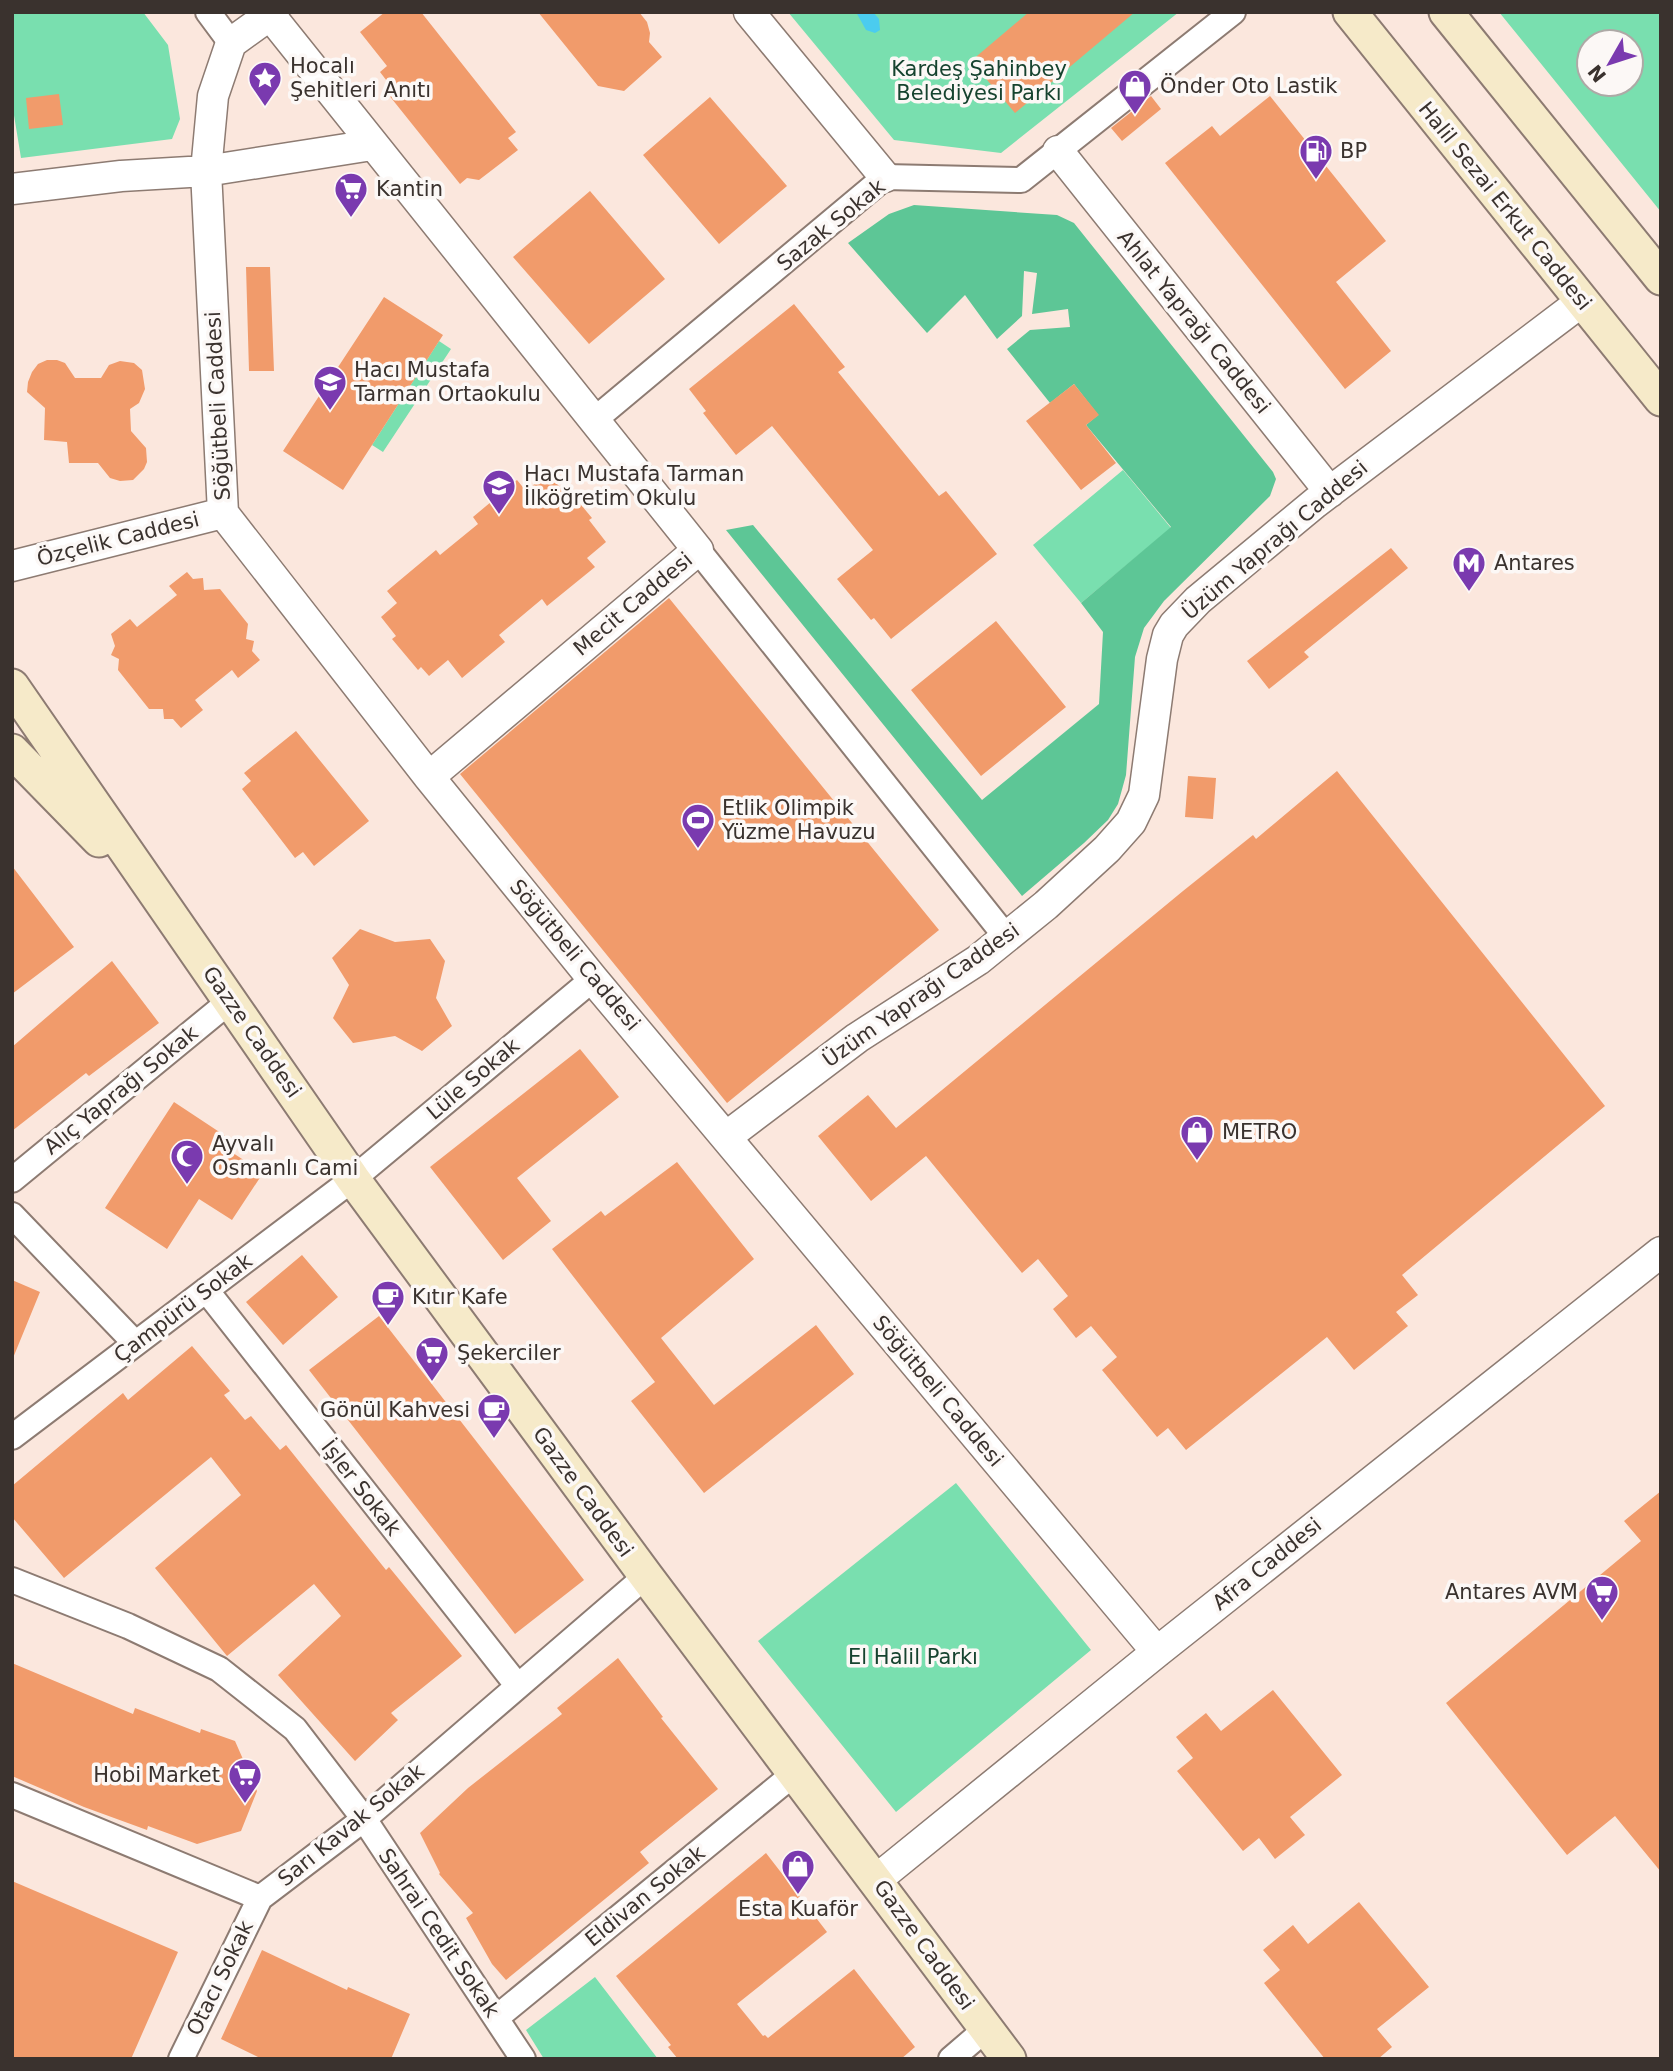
<svg xmlns="http://www.w3.org/2000/svg" width="1673" height="2071" viewBox="0 0 1673 2071" font-family="'DejaVu Sans',sans-serif">
<style>
.green{fill:#79dfaf;fill-rule:evenodd}
.forest{fill:#5dc696}
.water{fill:#4bccef}
.building{fill:#f19b6b}
.lines{fill:none;stroke-linecap:round;stroke-linejoin:round}
.minor-casing{stroke:#8d7b72;stroke-width:28}
.tertiary-casing{stroke:#8d7b72;stroke-width:33}
.secondary-casing{stroke:#8d7b72;stroke-width:37}
.minor{stroke:#fff;stroke-width:24}
.tertiary{stroke:#fff;stroke-width:30}
.secondary{stroke:#f6eac9;stroke-width:33}
.labels{text-anchor:middle;dominant-baseline:central;stroke-width:7;stroke-linejoin:round;paint-order:stroke}
.poi-label{font-size:21px;fill:#3a322e;stroke:#fcf8f6;text-anchor:start}
.park-label{font-size:21px;fill:#16432f;stroke:#fcf8f6}
.street-label{font-size:21px;fill:#3a322e;stroke:#fcf8f6}
</style>
<rect width="100%" height="100%" fill="#fbe7dd"/>
<!-- green -->
<path class="green" d="M12,12H143L168,45L180,119L172,139L21,158L12,103Z
M788,12H1179L1001,153L894,140Z
M1499,12H1661V212ZM1589,42H1631V84H1589Z
M439,341L451,349L383,452L372,445Z
M1123,470L1171,528L1081,603L1033,545Z
M956,1483L1091,1650L896,1812L758,1641Z
M595,1977L658,2059H544L526,2030Z"/>
<!-- forest -->
<path class="forest" d="M914,205L1057,215L1074,223L1273,472L1276,479L1270,496L1164,601L1144,628L1135,657L1126,775L1118,804L1108,820L1084,843L1022,896L726,530L753,525L982,800L1099,704L1103,632L1081,603L1171,527L1086,425L1098,415L1074,384L1050,403L1007,349L1030,330L1070,327L1068,309L1032,314L1037,273L1024,271L1022,316L997,339L965,295L927,333L848,243L889,214Z"/>
<!-- water -->
<path class="water" d="M856,12H873L879,19L880,30L875,33L866,30Z"/>
<!-- building -->
<path class="building" d="M385,12H421L516,132L508,138L518,150L479,180L467,178L460,184L388,94L393,89L380,72L387,66L360,32Z
M538,12H639L647,22L650,33L649,42L662,57L624,91L598,86Z
M1029,12H1135L1015,113L971,61Z
M59,94L63,125L29,129L26,98Z
M1151,96L1161,109L1122,141L1111,128Z
M1270,96L1386,241L1336,282L1391,351L1345,389L1165,163L1212,126L1220,136Z
M710,97L787,186L719,244L643,155Z
M590,191L665,279L589,344L513,257Z
M246,267H270L274,371H249Z
M384,297L443,335L343,490L283,451Z
M794,304L845,367L838,372L939,496L946,491L997,554L891,639L874,618L871,620L837,579L873,550L772,426L736,455L703,413L706,411L689,389Z
M57,360L65,363L75,378H101L109,365L120,361L134,363L142,370L145,389L139,403L130,409L131,431L146,448L147,462L144,469L133,480L120,481L110,478L98,463H69L67,442L44,440L45,408L27,392L28,382L32,372L38,364L47,360Z
M1074,384L1099,415L1086,425L1116,463L1081,490L1026,421Z
M548,473L563,491L567,488L592,518L589,520L606,542L587,558L595,567L547,606L542,599L499,635L505,642L462,678L448,660L429,676L421,667L418,670L392,639L396,636L381,617L397,603L387,591L436,550L440,555L478,524L473,517L517,480L526,491Z
M1391,548L1408,568L1304,652L1309,657L1269,689L1247,661Z
M187,572L193,579L203,578L204,590L220,589L248,624L246,639L254,641L252,651L260,660L238,678L232,670L195,700L203,710L181,728L173,719H164L163,709H149L118,670L119,659L111,655L115,646L111,634L130,619L137,627L177,595L169,586Z
M669,598L939,930L727,1103L460,774Z
M996,621L1066,707L981,776L911,690Z
M296,731L369,821L314,866L303,852L295,858L242,789L251,781L244,773Z
M1337,771L1605,1106L1402,1275L1418,1295L1396,1312L1408,1326L1354,1370L1327,1337L1186,1450L1168,1428L1157,1437L1102,1370L1117,1357L1091,1326L1076,1338L1053,1309L1068,1296L1038,1259L1022,1273L926,1156L871,1201L818,1136L868,1095L896,1128L1183,891L1253,835L1256,839Z
M1188,776L1216,778L1213,819L1185,817Z
M12,866L74,947L12,994Z
M360,929L395,942L430,939L445,961L436,998L452,1026L422,1051L395,1036L353,1043L333,1018L349,985L332,958Z
M112,961L159,1023L89,1076L86,1073L12,1131V1047Z
M580,1049L619,1097L517,1178L551,1221L503,1260L430,1167Z
M174,1102L236,1143L230,1151L263,1173L232,1220L199,1199L167,1249L105,1208Z
M677,1162L754,1259L661,1338L714,1405L816,1325L854,1374L704,1493L631,1401L655,1382L552,1249L601,1211L605,1216Z
M302,1255L338,1297L283,1345L246,1302Z
M12,1280L40,1292L13,1358H12Z
M379,1316L584,1580L515,1634L309,1370Z
M192,1346L230,1391L224,1395L245,1420L251,1416L280,1450L286,1445L386,1570L389,1567L462,1656L391,1713L398,1720L355,1761L278,1675L341,1616L314,1584L227,1656L155,1568L241,1495L211,1457L64,1578L12,1517V1486L123,1393L128,1400Z
M1661,1491V1872L1615,1816L1567,1855L1446,1703L1641,1541L1624,1521Z
M618,1658L663,1717L661,1718L718,1789L640,1852L649,1863L506,1980L492,1964L466,1918L473,1913L439,1874L440,1873L420,1833L468,1788L562,1714L557,1708Z
M12,1663L133,1714L135,1708L200,1733L201,1729L235,1741L257,1791L241,1831L197,1844L148,1826L147,1830L84,1807L12,1776Z
M1273,1690L1342,1775L1290,1817L1305,1835L1275,1859L1259,1838L1243,1851L1177,1771L1193,1758L1176,1737L1206,1713L1221,1731Z
M766,1853L827,1932L737,2004L763,2036L765,2035L768,2038L854,1969L915,2047L901,2059H678L668,2047L671,2045L616,1976Z
M12,1881L178,1952L131,2059H12Z
M1359,1902L1429,1987L1377,2029L1392,2047L1378,2059H1325L1264,1983L1280,1970L1263,1950L1293,1925L1308,1944Z
M262,1950L347,1990L348,1987L410,2014L391,2059H262L221,2039Z"/>
<g class="lines">
<defs>
<path id="minor" d="M208,12L231,43
M593,421L885,177L1021,180L1233,12
M698,550L1007,938
M12,1180L230,1001
M12,1215L135,1343
M206,1290L517,1685
M12,1437L353,1179L593,979
M12,1580L128,1626L219,1669L295,1729L364,1819L523,2059
M12,1795L260,1898L364,1819L646,1576
M496,2018L795,1773
M181,2059L260,1898
M951,2059L986,2029"/>
<path id="tertiary" d="M749,12L885,177
M270,15L698,550L429,777
M372,145L206,171L223,513L429,777L593,979L1157,1652
M1058,151L1330,492
M12,189L121,176L206,171L213,96L231,43L274,12
M12,566L223,513
M726,1137L857,1038L978,960L1046,905L1107,849L1131,822L1144,795L1162,659L1168,635L1174,625L1198,600L1315,503L1581,302
M876,1880L1157,1652L1661,1252"/>
<path id="secondary" d="M1350,12L1661,399
M1446,12L1661,278
M12,686L353,1179L646,1576L1009,2059
M12,751L99,840"/>
</defs>
<!-- minor casing -->
<use href="#minor" class="minor-casing"/>
<!-- tertiary casing -->
<use href="#tertiary" class="tertiary-casing"/>
<!-- secondary casing -->
<use href="#secondary" class="secondary-casing"/>
<!-- minor -->
<use href="#minor" class="minor"/>
<!-- tertiary -->
<use href="#tertiary" class="tertiary"/>
<!-- secondary -->
<use href="#secondary" class="secondary"/>
</g>
<!-- icons -->
<defs>
<symbol id="sight-pin" viewBox="-11 -11 22 30"><path d="M0 17L-7.5 6A9.5 9.5 0 1 1 7.5 6Z" fill="#7a3aaf" stroke="#fcf8f6"/><path d="M0-6L1.8-2.2L6-1.7L2.9 1.2L3.7 5.4L0 3.3L-3.7 5.4L-2.9 1.2L-6-1.7L-1.8-2.2Z" fill="#fff"/></symbol>
<symbol id="shop-pin" viewBox="-11 -11 22 30"><path d="M0 17L-7.5 6A9.5 9.5 0 1 1 7.5 6Z" fill="#7a3aaf" stroke="#fcf8f6"/><path d="M-5-2.5h2.3a2.7 3.5 0 0 1 5.4 0H5L5.5 6h-11ZM-1.5-2.5h3a1.5 2.3 0 0 0-3 0Z" fill="#fff"/></symbol>
<symbol id="fuel-pin" viewBox="-11 -11 22 30"><path d="M0 17L-7.5 6A9.5 9.5 0 1 1 7.5 6Z" fill="#7a3aaf" stroke="#fcf8f6"/><path d="M-5.5-6h7V0h2V4h1.3V-2.5L3-4.5l.8-.8L6-3V5H2.5V1h-1V6h-7ZM-4.2-4.7v3.2H.2V-4.7Z" fill="#fff"/></symbol>
<symbol id="supermarket-pin" viewBox="-11 -11 22 30"><path d="M0 17L-7.5 6A9.5 9.5 0 1 1 7.5 6Z" fill="#7a3aaf" stroke="#fcf8f6"/><path d="M-6-5.5h2.5l.6 2H6L4.5 2H-2.5L-4.4-4H-6ZM-1.5 3.2a1.3 1.3 0 1 0 .1 0ZM3 3.2a1.3 1.3 0 1 0 .1 0Z" fill="#fff"/></symbol>
<symbol id="school-pin" viewBox="-11 -11 22 30"><path d="M0 17L-7.5 6A9.5 9.5 0 1 1 7.5 6Z" fill="#7a3aaf" stroke="#fcf8f6"/><path d="M0-5L7-2L0 1L-7-2ZM-4 1L0 2.5L4 1V4Q0 6-4 4Z" fill="#fff"/></symbol>
<symbol id="metro-pin" viewBox="-11 -11 22 30"><path d="M0 17L-7.5 6A9.5 9.5 0 1 1 7.5 6Z" fill="#7a3aaf" stroke="#fcf8f6"/><path d="M-5.5 5V-5H-3L0 0L3-5H5.5V5H3V-.5L0 4L-3-.5V5Z" fill="#fff"/></symbol>
<symbol id="stadium-pin" viewBox="-11 -11 22 30"><path d="M0 17L-7.5 6A9.5 9.5 0 1 1 7.5 6Z" fill="#7a3aaf" stroke="#fcf8f6"/><path d="M0-5a6.5 5 0 1 0 0 10a6.5 5 0 1 0 0-10ZM-3.5-1.8h7v3.6h-7Z" fill="#fff"/></symbol>
<symbol id="mosque-pin" viewBox="-11 -11 22 30"><path d="M0 17L-7.5 6A9.5 9.5 0 1 1 7.5 6Z" fill="#7a3aaf" stroke="#fcf8f6"/><path d="M3.5-4.9A6 6 0 1 0 3.5 4.9A5 5 0 1 1 3.5-4.9Z" fill="#fff"/></symbol>
<symbol id="cafe-pin" viewBox="-11 -11 22 30"><path d="M0 17L-7.5 6A9.5 9.5 0 1 1 7.5 6Z" fill="#7a3aaf" stroke="#fcf8f6"/><path d="M-5.5-4.5H6V0H3Q3 3.5 0 3.5H-2.5Q-5.5 3.5-5.5 0ZM3-3.2v2h1.7v-2ZM-6 4.5H4V6H-6Z" fill="#fff"/></symbol>
</defs>
<g fill-rule="evenodd">
<use href="#sight-pin" x="246" y="59" width="38" height="52"/>
<use href="#shop-pin" x="1116" y="67" width="38" height="52"/>
<use href="#fuel-pin" x="1297" y="132" width="38" height="52"/>
<use href="#supermarket-pin" x="332" y="170" width="38" height="52"/>
<use href="#school-pin" x="311" y="363" width="38" height="52"/>
<use href="#school-pin" x="480" y="467" width="38" height="52"/>
<use href="#metro-pin" x="1450" y="544" width="38" height="52"/>
<use href="#stadium-pin" x="679" y="801" width="38" height="52"/>
<use href="#shop-pin" x="1178" y="1113" width="38" height="52"/>
<use href="#mosque-pin" x="168" y="1137" width="38" height="52"/>
<use href="#cafe-pin" x="369" y="1278" width="38" height="52"/>
<use href="#supermarket-pin" x="413" y="1334" width="38" height="52"/>
<use href="#cafe-pin" x="475" y="1391" width="38" height="52"/>
<use href="#supermarket-pin" x="1583" y="1573" width="38" height="52"/>
<use href="#supermarket-pin" x="226" y="1756" width="38" height="52"/>
<use href="#shop-pin" x="779" y="1847" width="38" height="52"/>
</g>
<g class="labels">
<!-- poi labels -->
<g class="poi-label">
<text x="290" y="66">Hocalı<tspan x="290" dy="24">Şehitleri Anıtı</tspan></text>
<text x="1160" y="86">Önder Oto Lastik</text>
<text x="1340" y="151">BP</text>
<text x="376" y="189">Kantin</text>
<text x="354" y="370">Hacı Mustafa<tspan x="354" dy="24">Tarman Ortaokulu</tspan></text>
<text x="524" y="474">Hacı Mustafa Tarman<tspan x="524" dy="24">İlköğretim Okulu</tspan></text>
<text x="1494" y="563">Antares</text>
<text x="722" y="808">Etlik Olimpik<tspan x="722" dy="24">Yüzme Havuzu</tspan></text>
<text x="1222" y="1132">METRO</text>
<text x="212" y="1144">Ayvalı<tspan x="212" dy="24">Osmanlı Cami</tspan></text>
<text x="412" y="1297">Kıtır Kafe</text>
<text x="457" y="1353">Şekerciler</text>
<text x="470" y="1410" text-anchor="end">Gönül Kahvesi</text>
<text x="1578" y="1592" text-anchor="end">Antares AVM</text>
<text x="220" y="1775" text-anchor="end">Hobi Market</text>
<text x="798" y="1909" text-anchor="middle">Esta Kuaför</text>
</g>
<!-- park labels -->
<g class="park-label">
<text x="979" y="69">Kardeş Şahinbey<tspan x="979" dy="24">Belediyesi Parkı</tspan></text>
<text x="913" y="1657">El Halil Parkı</text>
</g>
<!-- street labels -->
<g class="street-label">
<text transform="translate(1505 206) rotate(51)">Halil Sezai Erkut Caddesi</text>
<text transform="translate(831 225) rotate(-39)">Sazak Sokak</text>
<text transform="translate(1194 322) rotate(51)">Ahlat Yaprağı Caddesi</text>
<text transform="translate(218 406) rotate(-93)">Söğütbeli Caddesi</text>
<text transform="translate(118 539) rotate(-14)">Özçelik Caddesi</text>
<text transform="translate(1275 540) rotate(-40)">Üzüm Yaprağı Caddesi</text>
<text transform="translate(633 604) rotate(-40)">Mecit Caddesi</text>
<text transform="translate(575 955) rotate(50)">Söğütbeli Caddesi</text>
<text transform="translate(921 995) rotate(-35)">Üzüm Yaprağı Caddesi</text>
<text transform="translate(252 1032) rotate(55)">Gazze Caddesi</text>
<text transform="translate(473 1079) rotate(-40)">Lüle Sokak</text>
<text transform="translate(121 1090) rotate(-39)">Alıç Yaprağı Sokak</text>
<text transform="translate(183 1308) rotate(-37)">Çampürü Sokak</text>
<text transform="translate(938 1391) rotate(50)">Söğütbeli Caddesi</text>
<text transform="translate(361 1488) rotate(52)">İşler Sokak</text>
<text transform="translate(583 1492) rotate(54)">Gazze Caddesi</text>
<text transform="translate(1267 1564) rotate(-39)">Afra Caddesi</text>
<text transform="translate(351 1825) rotate(-39)">Sarı Kavak Sokak</text>
<text transform="translate(645 1896) rotate(-39)">Eldivan Sokak</text>
<text transform="translate(439 1933) rotate(56)">Sahrai Cedit Sokak</text>
<text transform="translate(924 1945) rotate(54)">Gazze Caddesi</text>
<text transform="translate(220 1978) rotate(-64)">Otacı Sokak</text>
</g>
</g>
<!-- border -->
<rect width="1673" height="2071" fill="none" stroke="#3a322e" stroke-width="28"/>
<!-- north arrow -->
<g transform="translate(1610 63) rotate(231)"><circle r="33" fill="#fcf8f6" stroke="#aea9a6" stroke-width="2"/>
<path d="M0-5L12 26L0 18L-12 26Z" fill="#7a3aaf"/>
<text y="-10" font-size="19" font-weight="bold" text-anchor="middle" fill="#3a322e">N</text>
</g>
</svg>
